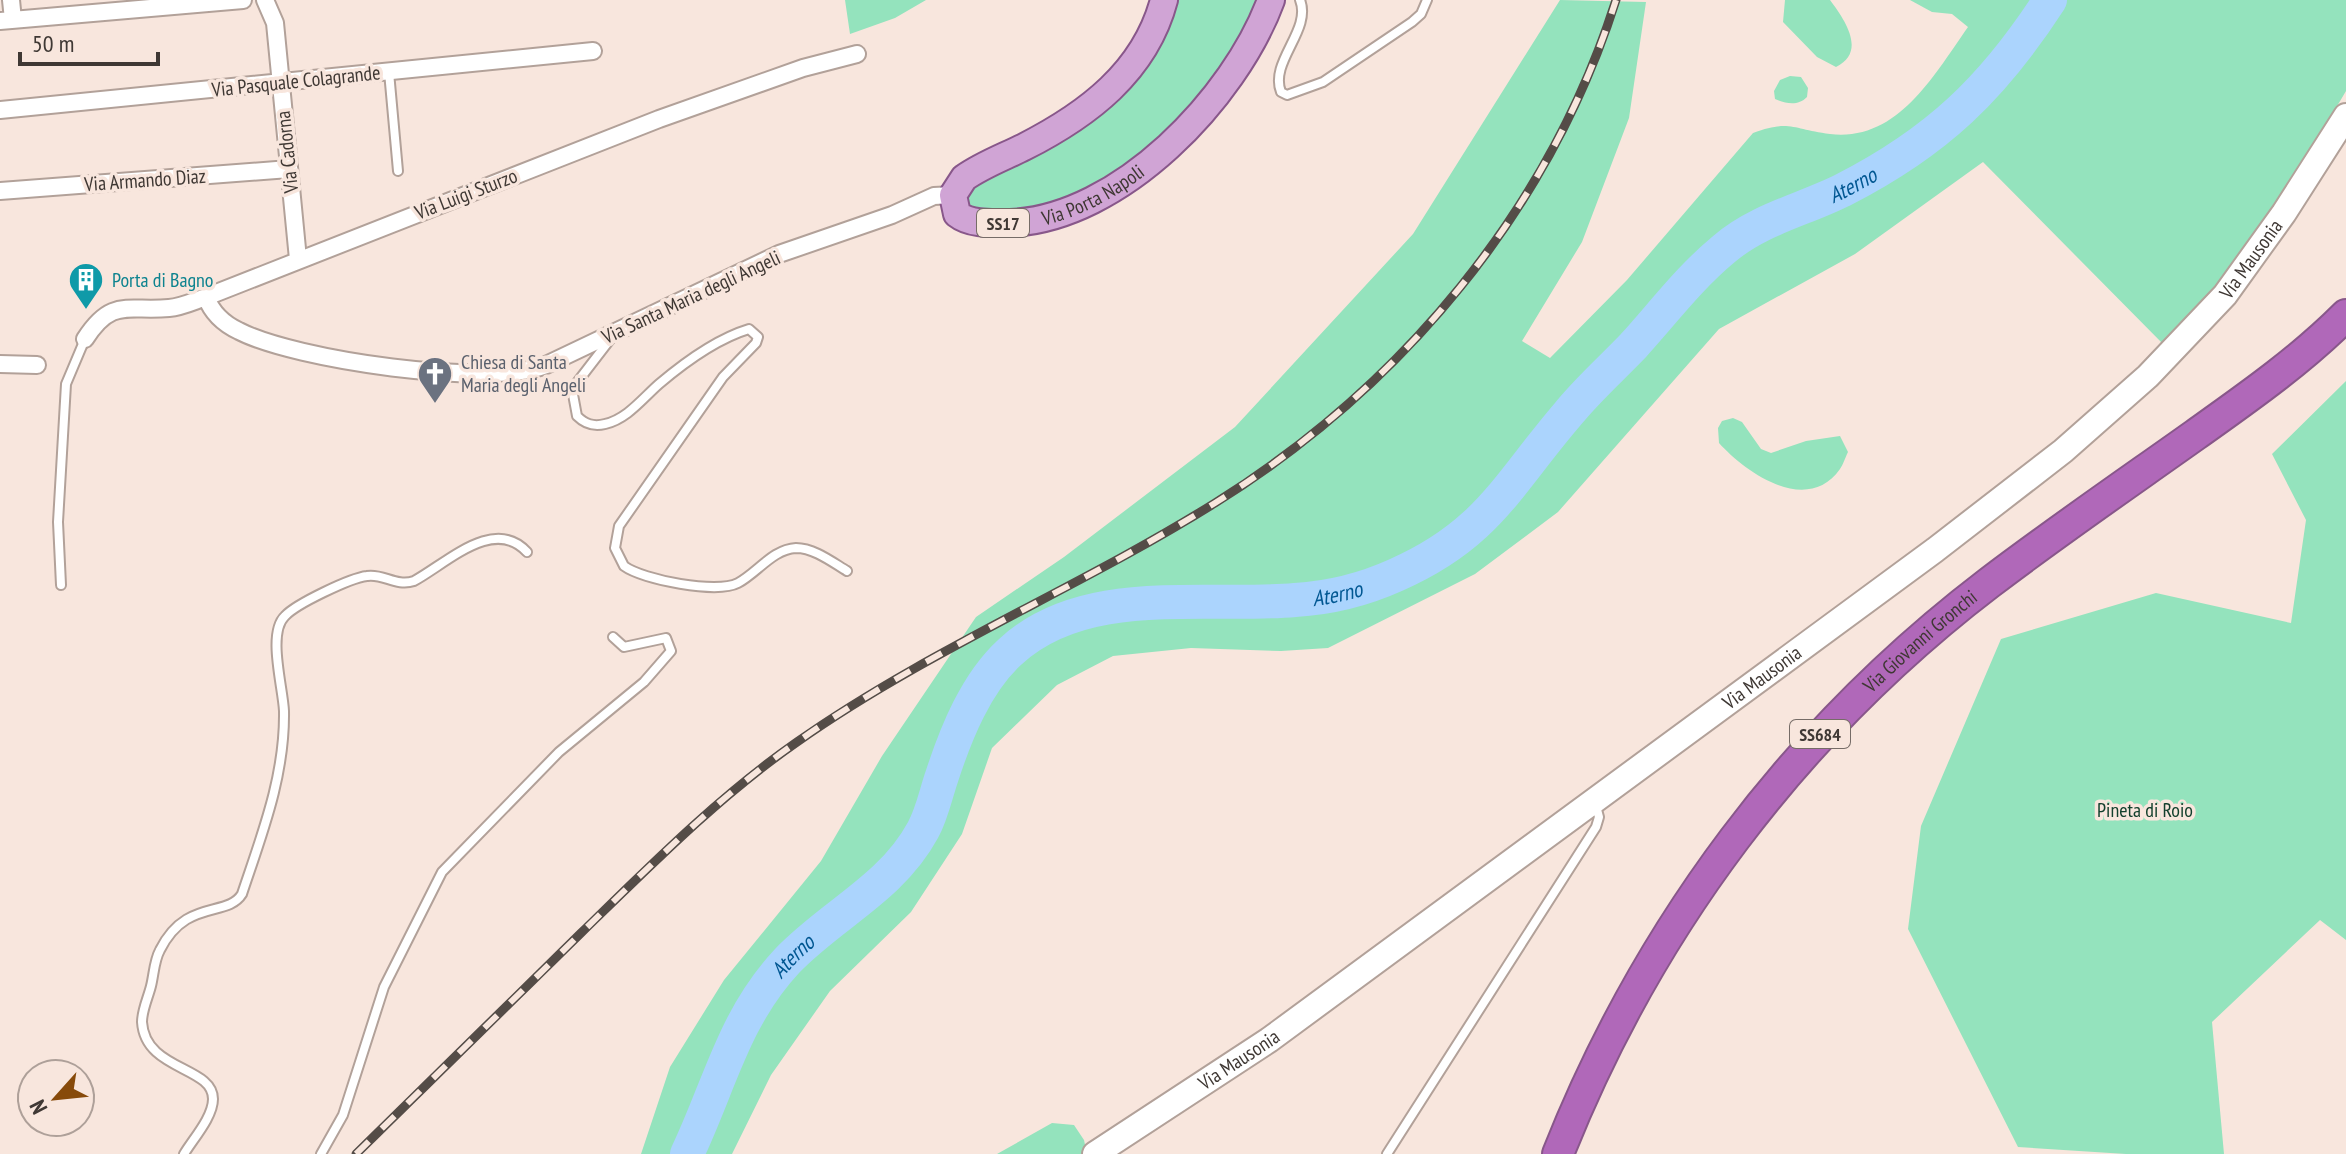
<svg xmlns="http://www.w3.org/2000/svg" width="2346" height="1154" viewBox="0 0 2346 1154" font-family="'PT Sans Narrow',sans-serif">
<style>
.green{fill:#94e3bd}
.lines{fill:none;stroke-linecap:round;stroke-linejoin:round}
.river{stroke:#abd4fd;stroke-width:34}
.lane-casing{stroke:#b2a199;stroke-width:12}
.street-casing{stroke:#b2a199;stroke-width:20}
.secondary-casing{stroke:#b2a199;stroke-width:28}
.primary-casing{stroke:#88578a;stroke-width:30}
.highway-casing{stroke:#88578a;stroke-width:34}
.lane{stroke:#fff;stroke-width:8}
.street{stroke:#fff;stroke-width:16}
.secondary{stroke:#fff;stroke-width:24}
.primary{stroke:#d0a4d5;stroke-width:26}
.highway{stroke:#b068b9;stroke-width:30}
.rail-casing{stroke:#544c47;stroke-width:9}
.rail{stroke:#f8e6dd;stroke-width:6;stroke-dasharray:18;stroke-linecap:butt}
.labels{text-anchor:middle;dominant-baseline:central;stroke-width:7;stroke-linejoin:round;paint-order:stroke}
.shield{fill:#f8e6dd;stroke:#766c67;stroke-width:2}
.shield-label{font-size:18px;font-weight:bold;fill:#3f3834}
.street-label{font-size:20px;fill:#3f3834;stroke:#f8e6dd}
.culture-label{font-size:20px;fill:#0d838f;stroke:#f8e6dd;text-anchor:start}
.worship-label{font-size:20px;fill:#5b616d;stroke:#f8e6dd;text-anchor:start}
.park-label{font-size:20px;fill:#13402d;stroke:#f8e6dd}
.water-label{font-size:22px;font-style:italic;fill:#005792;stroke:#f8e6dd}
</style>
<rect width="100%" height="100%" fill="#f8e6dd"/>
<!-- green -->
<path class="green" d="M845,0H926L895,18L850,34Z
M1176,0H1256C1218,98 1086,236 970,207L967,197L978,183L1159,41Z
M1560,0L1646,2L1629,118L1582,242L1522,341L1550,358L1627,280L1753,133C1790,119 1794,130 1830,134C1898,142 1934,75 1968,27L1952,14L1932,12L1910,0H2346V91L2301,167L2241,255L2166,347L1983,162L1855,254L1719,329L1558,512L1475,574L1328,648L1281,651L1191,648L1113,656L1057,685L992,748L962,834L911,912L830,991L771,1075L732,1154H641L670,1067L724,980L821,861L882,756L976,617L1064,557L1235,427L1413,234Z
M1785,0H1830C1845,20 1867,52 1836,67L1817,57L1783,22Z
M1790,76L1801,77L1808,88L1807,97C1798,106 1787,104 1775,99L1774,91L1780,80Z
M2346,381V940L2320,920L2212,1022L2224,1154H2126L2018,1147L1908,929L1921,826L2001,639L2156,593L2291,623L2306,520L2272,454Z
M1733,418L1742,422L1761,449L1771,453L1806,441L1840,436L1848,452C1845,458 1843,465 1840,469C1807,516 1745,472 1719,443L1718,428L1722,421Z
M1052,1123L1074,1125L1084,1140L1087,1154H997Z"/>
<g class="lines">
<!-- river -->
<path class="river" id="s1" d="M687,1154C720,1085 733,1019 787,961C832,914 891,889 923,830C932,814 936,793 942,776C956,733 976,683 1010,652C1084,583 1204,608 1295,600C1329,598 1365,589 1396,575C1487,535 1507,485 1567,415C1587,390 1611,369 1633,346C1663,313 1689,278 1724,249C1759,219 1803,210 1843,190C1937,142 1993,88 2050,0"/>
<defs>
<path id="lane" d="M1300,0C1312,30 1269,62 1281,92L1287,95L1323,82L1412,22L1421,14L1427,0
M389,72L398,171
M612,337L572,389L577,416C585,424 593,427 605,424C627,419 642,399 659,384C685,362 716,339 749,329L758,337L756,343L723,377L619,526L615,548L624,566C643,580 717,594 738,583C757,573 773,549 796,548C814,548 832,562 847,571
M61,585L58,522L66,384L85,339
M184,1154C193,1139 213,1117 213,1099C213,1066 145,1071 142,1022C142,1010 148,998 151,986C154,974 154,961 160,950C186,898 227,918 242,894C262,834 285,776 284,711C283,687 267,633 285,616C296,604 350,578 367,576C383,573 396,587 414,581C447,563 494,516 527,552
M321,1154L343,1115L384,987L442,872L559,752L644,682L671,651L666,638L624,647L613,637
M1387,1154L1596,827L1599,817L1596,806"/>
<path id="street" d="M11,0L13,20
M265,0L275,23L298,259
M0,21L243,0
M0,110L593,51
M0,191L289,169
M206,297C212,313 224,324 239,331C295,360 489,388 546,365L779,254L892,215L934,196L953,195
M85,339C112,297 128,312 169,308C182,307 194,301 206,297L659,119L803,68L857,54
M0,364L37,365"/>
<g id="secondary">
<path id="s2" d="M1095,1154L1269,1040L1935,550L2063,451L2148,376L2225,295L2284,213L2346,116"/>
</g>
<g id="primary">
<path id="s3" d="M1164,0C1145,72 1087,115 1024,147C1004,157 982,165 964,178L953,195L957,214C971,225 993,223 1010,223C1120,219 1235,98 1271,0"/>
</g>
<g id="highway">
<path id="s4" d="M1558,1154C1648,927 1795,731 1989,583C2056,532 2126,484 2195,435C2247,398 2300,361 2346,315"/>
</g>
</defs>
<!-- lane casing -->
<use href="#lane" class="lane-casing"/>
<!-- street casing -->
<use href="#street" class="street-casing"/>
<!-- secondary casing -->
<use href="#secondary" class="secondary-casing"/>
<!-- primary casing -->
<use href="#primary" class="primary-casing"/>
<!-- highway casing -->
<use href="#highway" class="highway-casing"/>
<!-- lane -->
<use href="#lane" class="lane"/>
<!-- street -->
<use href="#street" class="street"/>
<!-- secondary -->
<use href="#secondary" class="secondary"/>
<!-- primary -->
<use href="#primary" class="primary"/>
<!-- highway -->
<use href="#highway" class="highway"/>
<defs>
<path id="rail" d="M356,1154C431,1080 506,1007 581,933C650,866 718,797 797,742C929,649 1079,588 1215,503C1402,386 1549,211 1616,0"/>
</defs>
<!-- rail casing -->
<use href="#rail" class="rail-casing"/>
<!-- rail -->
<use href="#rail" class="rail"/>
</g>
<!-- icons -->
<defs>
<symbol id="building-pin" viewBox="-11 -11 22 30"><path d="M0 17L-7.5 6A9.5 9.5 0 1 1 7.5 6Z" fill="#0f9aa8" stroke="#f8e6dd"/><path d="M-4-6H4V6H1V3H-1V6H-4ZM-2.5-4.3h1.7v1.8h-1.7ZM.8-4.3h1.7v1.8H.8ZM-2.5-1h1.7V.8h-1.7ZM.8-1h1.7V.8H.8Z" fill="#fff"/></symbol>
<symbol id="church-pin" viewBox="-11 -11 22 30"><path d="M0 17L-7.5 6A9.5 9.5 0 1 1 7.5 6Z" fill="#6b7280" stroke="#f8e6dd"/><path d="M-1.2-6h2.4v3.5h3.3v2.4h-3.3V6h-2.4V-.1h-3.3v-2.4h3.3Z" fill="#fff"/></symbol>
</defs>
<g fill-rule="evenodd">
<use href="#building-pin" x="66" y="260" width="40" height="54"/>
<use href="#church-pin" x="415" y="354" width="40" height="54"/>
</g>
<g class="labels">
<!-- shield labels -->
<g class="shield">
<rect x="977" y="209" width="52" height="28" rx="6"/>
<rect x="1790" y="720" width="60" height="28" rx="6"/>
</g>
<g class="shield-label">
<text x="1003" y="223">SS17</text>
<text x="1820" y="734">SS684</text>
</g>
<!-- street labels -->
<g class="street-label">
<text transform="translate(296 81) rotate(-6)">Via Pasquale Colagrande</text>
<text transform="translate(287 152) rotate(-96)">Via Cadorna</text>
<text transform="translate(145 180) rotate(-4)">Via Armando Diaz</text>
<text stroke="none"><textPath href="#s3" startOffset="460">Via Porta Napoli</textPath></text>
<text transform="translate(466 194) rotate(-21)">Via Luigi Sturzo</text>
<text stroke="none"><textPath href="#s2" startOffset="1466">Via Mausonia</textPath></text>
<text transform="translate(691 297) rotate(-25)">Via Santa Maria degli Angeli</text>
<text stroke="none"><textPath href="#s4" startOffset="634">Via Giovanni Gronchi</textPath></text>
<text stroke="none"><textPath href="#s2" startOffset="820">Via Mausonia</textPath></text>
<text stroke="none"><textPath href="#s2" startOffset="172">Via Mausonia</textPath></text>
</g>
<!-- culture labels -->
<g class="culture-label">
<text x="112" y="280">Porta di Bagno</text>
</g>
<!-- worship labels -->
<g class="worship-label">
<text x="461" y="362">Chiesa di Santa<tspan x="461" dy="23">Maria degli Angeli</tspan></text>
</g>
<!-- park labels -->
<g class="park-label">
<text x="2145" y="810">Pineta di Roio</text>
</g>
<!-- water labels -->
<g class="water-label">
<text stroke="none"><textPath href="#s1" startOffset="1620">Aterno</textPath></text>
<text stroke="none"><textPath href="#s1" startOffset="948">Aterno</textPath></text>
<text stroke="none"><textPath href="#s1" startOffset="226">Aterno</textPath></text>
</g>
</g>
<!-- north arrow -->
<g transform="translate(56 1098) rotate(243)"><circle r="38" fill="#f8e6dd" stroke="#aea099" stroke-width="2"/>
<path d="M0-6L14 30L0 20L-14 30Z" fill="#874a0a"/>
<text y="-12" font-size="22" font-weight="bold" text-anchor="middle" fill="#3f3834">N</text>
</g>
<!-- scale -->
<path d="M20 52v12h138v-12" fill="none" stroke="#3f3834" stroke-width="4"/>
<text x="32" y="52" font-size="24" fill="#3f3834" stroke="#f8e6dd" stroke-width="6" paint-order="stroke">50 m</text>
</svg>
